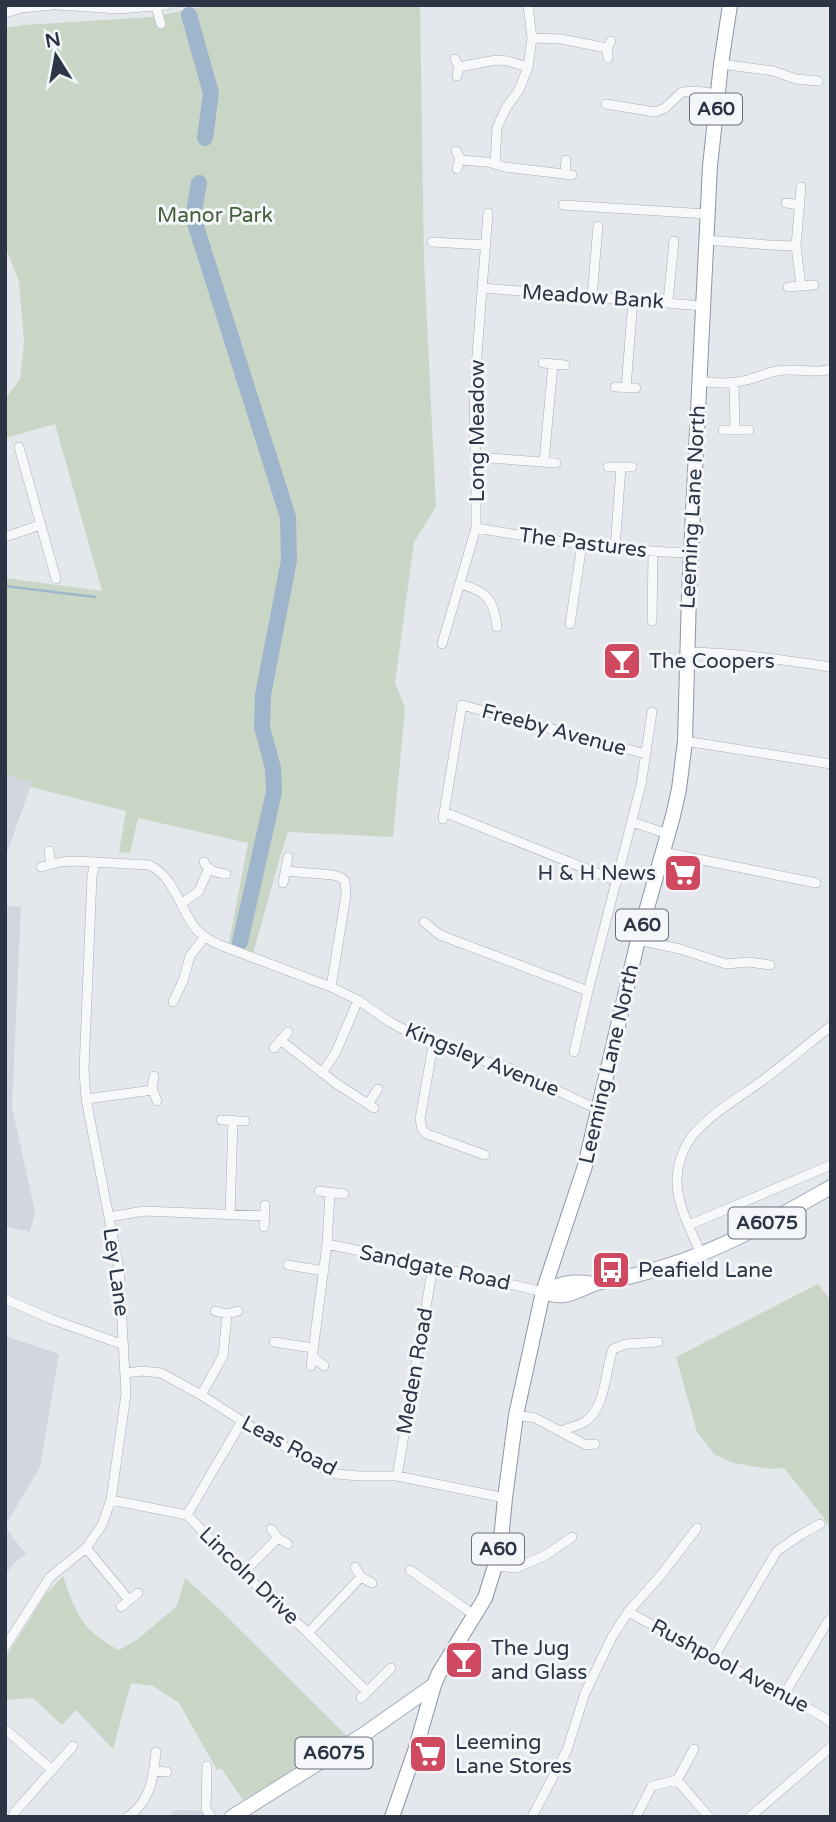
<svg xmlns="http://www.w3.org/2000/svg" width="836" height="1822" viewBox="0 0 836 1822" font-family="'Varela Round',sans-serif">
<style>
.built{fill:#d2d6de}
.green{fill:#c9d6c5}
.lines{fill:none;stroke-linecap:round;stroke-linejoin:round}
.stream{stroke:#9fb5cb;stroke-width:2.5}
.river{stroke:#9fb5cb;stroke-width:16}
.minor-casing{stroke:#a9aeb7;stroke-width:10}
.primary-casing{stroke:#a3acb8;stroke-width:16}
.trunk-casing{stroke:#8b95a3;stroke-width:16}
.minor{stroke:#f7f8fa;stroke-width:9}
.primary{stroke:#fff;stroke-width:14}
.trunk{stroke:#fff;stroke-width:14}
.labels{text-anchor:middle;dominant-baseline:central;stroke-width:6;stroke-linejoin:round;paint-order:stroke}
.shield{fill:#f4f6f9;stroke:#676f7b;stroke-width:2}
.shield-label{font-size:19px;font-weight:bold;fill:#2b3545}
.park-label{font-size:21px;fill:#406038;stroke:#f4f6f9}
.street-label{font-size:21px;fill:#2b3545;stroke:#f4f6f9}
.poi-label{font-size:21px;fill:#2b3545;stroke:#f4f6f9;text-anchor:start}
</style>
<rect width="100%" height="100%" fill="#e4e7ec"/>
<!-- built -->
<path class="built" d="M5,774L32,782L5,859Z
M5,906L21,907L12,1107L35,1212L30,1232L5,1226Z
M5,1336L59,1354L40,1467L5,1526Z
M5,1527L26,1554L14,1563L5,1575Z
M176,1810L204,1811L208,1817H168Z"/>
<!-- green -->
<path class="green" d="M211,5H420L424,261L436,507L414,542L395,683L405,708L393,837L288,832L281,854L252,957L228,948L248,843L138,818L130,853L119,852L126,811L31,787V782L5,774V578L102,591L55,424L5,438V399L20,379L24,342L19,282L5,246V28L24,25L152,17Z
M818,1284L831,1301V1531L823,1517L784,1468L771,1469L733,1463L714,1454L697,1432L676,1357Z
M63,1576C76,1613 82,1631 119,1650L138,1639L177,1606L185,1578L218,1608L348,1737L243,1800L221,1768L217,1770L179,1703L153,1686L131,1683L113,1749L76,1710L62,1725L33,1698L5,1700V1659L45,1595Z"/>
<g class="lines">
<!-- stream -->
<path class="stream" d="M5,586L95,597"/>
<!-- river -->
<path class="river" d="M189,15L211,93L205,138
M199,183L193,217L288,517L289,560L263,695L262,727L273,768L274,792L240,942"/>
<defs>
<path id="minor" d="M57,5L119,9L167,5
M156,7L161,24
M5,13L22,8L53,5
M532,38L561,39L607,48
M608,58L607,48L611,41
M455,59L459,67L457,76
M721,64L773,71L796,79L818,81
M459,67L496,60L508,61L528,67
M606,104L655,112L665,108L682,92L696,91L718,94
M456,151L460,158L457,169
M460,160L487,162L505,167L572,175
M495,164L497,128L506,108L519,90L528,67L532,38L528,5
M565,174L566,160
M786,203L800,205
M563,205L707,214
M706,240L769,245L796,246
M432,242L485,245
M801,286L796,246L801,187
M788,287L814,285
M483,288L703,306
M592,297L598,226
M668,302L674,241
M543,363L565,365
M699,381C718,384 736,384 754,378C765,374 775,370 787,370C802,369 816,374 831,369
M734,383L735,430
M615,387L636,388
M626,388L633,300
M723,430H749
M19,447L56,579
M476,457L556,463
M544,462L553,364
M608,467H632
M476,528C547,540 618,551 691,553
M5,537L40,525
M615,548L621,467
M460,584C487,591 494,600 497,627
M652,621L653,552
M570,624L582,544
M442,644L476,528V457L474,429L475,380L488,213
M688,652C736,653 783,660 831,667
M685,741L831,764
M444,812L617,881
M443,819L462,705L646,754
M632,822L668,834
M49,851L51,864
M663,852L816,883
M204,862C209,872 215,872 226,874
M41,867L61,862L76,861L149,865C174,876 180,909 196,929C203,937 211,941 220,945L331,987L358,1000L390,1022L433,1045L511,1069L599,1110
M285,871L333,875L340,877L345,881L346,895L331,987
M283,883L288,857
M181,904L199,891L208,870
M424,922L440,935L588,991
M638,940L680,949L726,964L749,962L770,965
M173,1002L183,981L190,956L205,937
M280,1040L337,1084L374,1108
M433,1045L420,1119L422,1129L427,1134L485,1155
M274,1048L288,1032
M574,1052L588,991L641,785L652,712
M322,1073L336,1052L358,1000
M154,1076L152,1088L157,1101
M86,1099L153,1090
M368,1104L378,1089
M221,1120L245,1121
M319,1191L344,1194
M230,1214L233,1120
M109,1217L144,1211L265,1216
M689,1225L831,1165
M264,1227L265,1205
M327,1244L433,1266L543,1292
M701,1254C691,1230 676,1204 677,1178C678,1165 682,1152 688,1142C704,1117 739,1098 763,1080C786,1063 808,1044 831,1026
M288,1265L324,1271
M5,1299L51,1319L124,1345
M215,1311L227,1314L238,1311
M274,1342L313,1348
M312,1356L324,1366
M311,1366L327,1244L330,1193
M126,1373L142,1371L161,1373L201,1395L242,1421L312,1463L336,1474L359,1476H397L505,1498
M201,1395L223,1356L227,1314
M516,1415L535,1418L586,1445L595,1444
M560,1431C569,1428 578,1426 586,1421C606,1407 605,1370 613,1349L626,1344L658,1342
M397,1476L433,1266
M111,1500L187,1515L243,1573L308,1633L367,1692
M187,1515L242,1421
M271,1529L278,1538L288,1544
M86,1548L129,1600
M495,1566L516,1568L546,1555L572,1537
M355,1567L361,1577L372,1583
M410,1570L474,1615
M243,1573L278,1538
M121,1607L138,1593
M628,1612L784,1695L825,1718L831,1723
M308,1633L361,1577
M5,1647L50,1577L86,1548L102,1525L111,1500L126,1394L119,1269L86,1099L84,1070L92,876L95,862
M714,1657L777,1551L802,1534L820,1524
M784,1695L828,1621L831,1618
M361,1698L391,1668
M5,1729L52,1770
M207,1766L206,1809L211,1817
M154,1771L167,1772
M677,1780L709,1817
M14,1813L73,1746
M128,1817C151,1800 153,1779 156,1752
M532,1817L567,1750L585,1693L612,1637L628,1612L661,1575L697,1528
M636,1817L652,1786L677,1780L694,1749
M750,1817L831,1747"/>
<path id="primary" d="M543,1292C566,1300 573,1292 594,1284C602,1281 611,1280 620,1279C636,1275 651,1271 667,1266C725,1248 778,1217 831,1187
M543,1292C563,1282 572,1281 594,1284
M232,1817L363,1735L434,1685"/>
<path id="trunk" d="M392,1817L415,1751L434,1685L439,1673L485,1598L495,1566L502,1530L505,1498L516,1415L543,1292L585,1166L638,940L673,816L679,789L685,741L689,594L710,166L721,64L730,5"/>
</defs>
<!-- minor casing -->
<use href="#minor" class="minor-casing"/>
<!-- primary casing -->
<use href="#primary" class="primary-casing"/>
<!-- trunk casing -->
<use href="#trunk" class="trunk-casing"/>
<!-- minor -->
<use href="#minor" class="minor"/>
<!-- primary -->
<use href="#primary" class="primary"/>
<!-- trunk -->
<use href="#trunk" class="trunk"/>
</g>
<!-- icons -->
<defs>
<symbol id="bar-square" viewBox="-11 -11 22 22"><rect x="-9" y="-9" width="18" height="18" rx="4" fill="#cf4a60" stroke="#f4f6f9"/><path d="M-6-5H6L.8 .8V4.5H3.5V6h-7V4.5H-.8V.8Z" fill="#fff"/></symbol>
<symbol id="supermarket-square" viewBox="-11 -11 22 22"><rect x="-9" y="-9" width="18" height="18" rx="4" fill="#cf4a60" stroke="#f4f6f9"/><path d="M-6-5.5h2.5l.6 2H6L4.5 2H-2.5L-4.4-4H-6ZM-1.5 3.2a1.3 1.3 0 1 0 .1 0ZM3 3.2a1.3 1.3 0 1 0 .1 0Z" fill="#fff"/></symbol>
<symbol id="bus-square" viewBox="-11 -11 22 22"><rect x="-9" y="-9" width="18" height="18" rx="4" fill="#cf4a60" stroke="#f4f6f9"/><path d="M-5-6H5V4H4V6H2V4H-2V6H-4V4H-5ZM-3.5-4V0h7V-4ZM-3.5 1.2v1.5H-2V1.2ZM2 1.2v1.5H3.5V1.2Z" fill="#fff"/></symbol>
</defs>
<g fill-rule="evenodd">
<use href="#bar-square" x="600" y="639" width="44" height="44"/>
<use href="#supermarket-square" x="661" y="851" width="44" height="44"/>
<use href="#bus-square" x="589" y="1248" width="44" height="44"/>
<use href="#bar-square" x="442" y="1638" width="44" height="44"/>
<use href="#supermarket-square" x="406" y="1732" width="44" height="44"/>
</g>
<g class="labels">
<!-- shield labels -->
<g class="shield">
<rect x="690" y="93.5" width="52" height="31" rx="5"/>
<rect x="616" y="909.5" width="52" height="31" rx="5"/>
<rect x="728.5" y="1207.5" width="77" height="31" rx="5"/>
<rect x="472" y="1533.5" width="52" height="31" rx="5"/>
<rect x="295.5" y="1737.5" width="77" height="31" rx="5"/>
</g>
<g class="shield-label">
<text x="716" y="109">A60</text>
<text x="642" y="925">A60</text>
<text x="767" y="1223">A6075</text>
<text x="498" y="1549">A60</text>
<text x="334" y="1753">A6075</text>
</g>
<!-- park labels -->
<g class="park-label">
<text x="215" y="215">Manor Park</text>
</g>
<!-- street labels -->
<g class="street-label">
<text transform="translate(593 297) rotate(4)">Meadow Bank</text>
<text transform="translate(477 431) rotate(-90)">Long Meadow</text>
<text transform="translate(693 507) rotate(-87)">Leeming Lane North</text>
<text transform="translate(583 543) rotate(7)">The Pastures</text>
<text transform="translate(554 730) rotate(15)">Freeby Avenue</text>
<text transform="translate(482 1060) rotate(22)">Kingsley Avenue</text>
<text transform="translate(609 1064) rotate(-77)">Leeming Lane North</text>
<text transform="translate(435 1268) rotate(12)">Sandgate Road</text>
<text transform="translate(116 1272) rotate(82)">Ley Lane</text>
<text transform="translate(415 1371) rotate(-80)">Meden Road</text>
<text transform="translate(289 1446) rotate(28)">Leas Road</text>
<text transform="translate(249 1576) rotate(44)">Lincoln Drive</text>
<text transform="translate(730 1666) rotate(28)">Rushpool Avenue</text>
</g>
<!-- poi labels -->
<g class="poi-label">
<text x="649" y="661">The Coopers</text>
<text x="656" y="873" text-anchor="end">H &amp; H News</text>
<text x="638" y="1270">Peafield Lane</text>
<text x="491" y="1648">The Jug<tspan x="491" dy="24">and Glass</tspan></text>
<text x="455" y="1742">Leeming<tspan x="455" dy="24">Lane Stores</tspan></text>
</g>
</g>
<!-- border -->
<rect width="836" height="1822" fill="none" stroke="#2b3545" stroke-width="14"/>
<!-- north arrow -->
<g transform="translate(56 56) rotate(349)" stroke="#f4f6f9" stroke-width="5" paint-order="stroke">
<path d="M0-5L12 26L0 18L-12 26Z" fill="#2b3545"/>
<text y="-10" font-size="19" font-weight="bold" text-anchor="middle" fill="#2b3545">N</text>
</g>
</svg>
